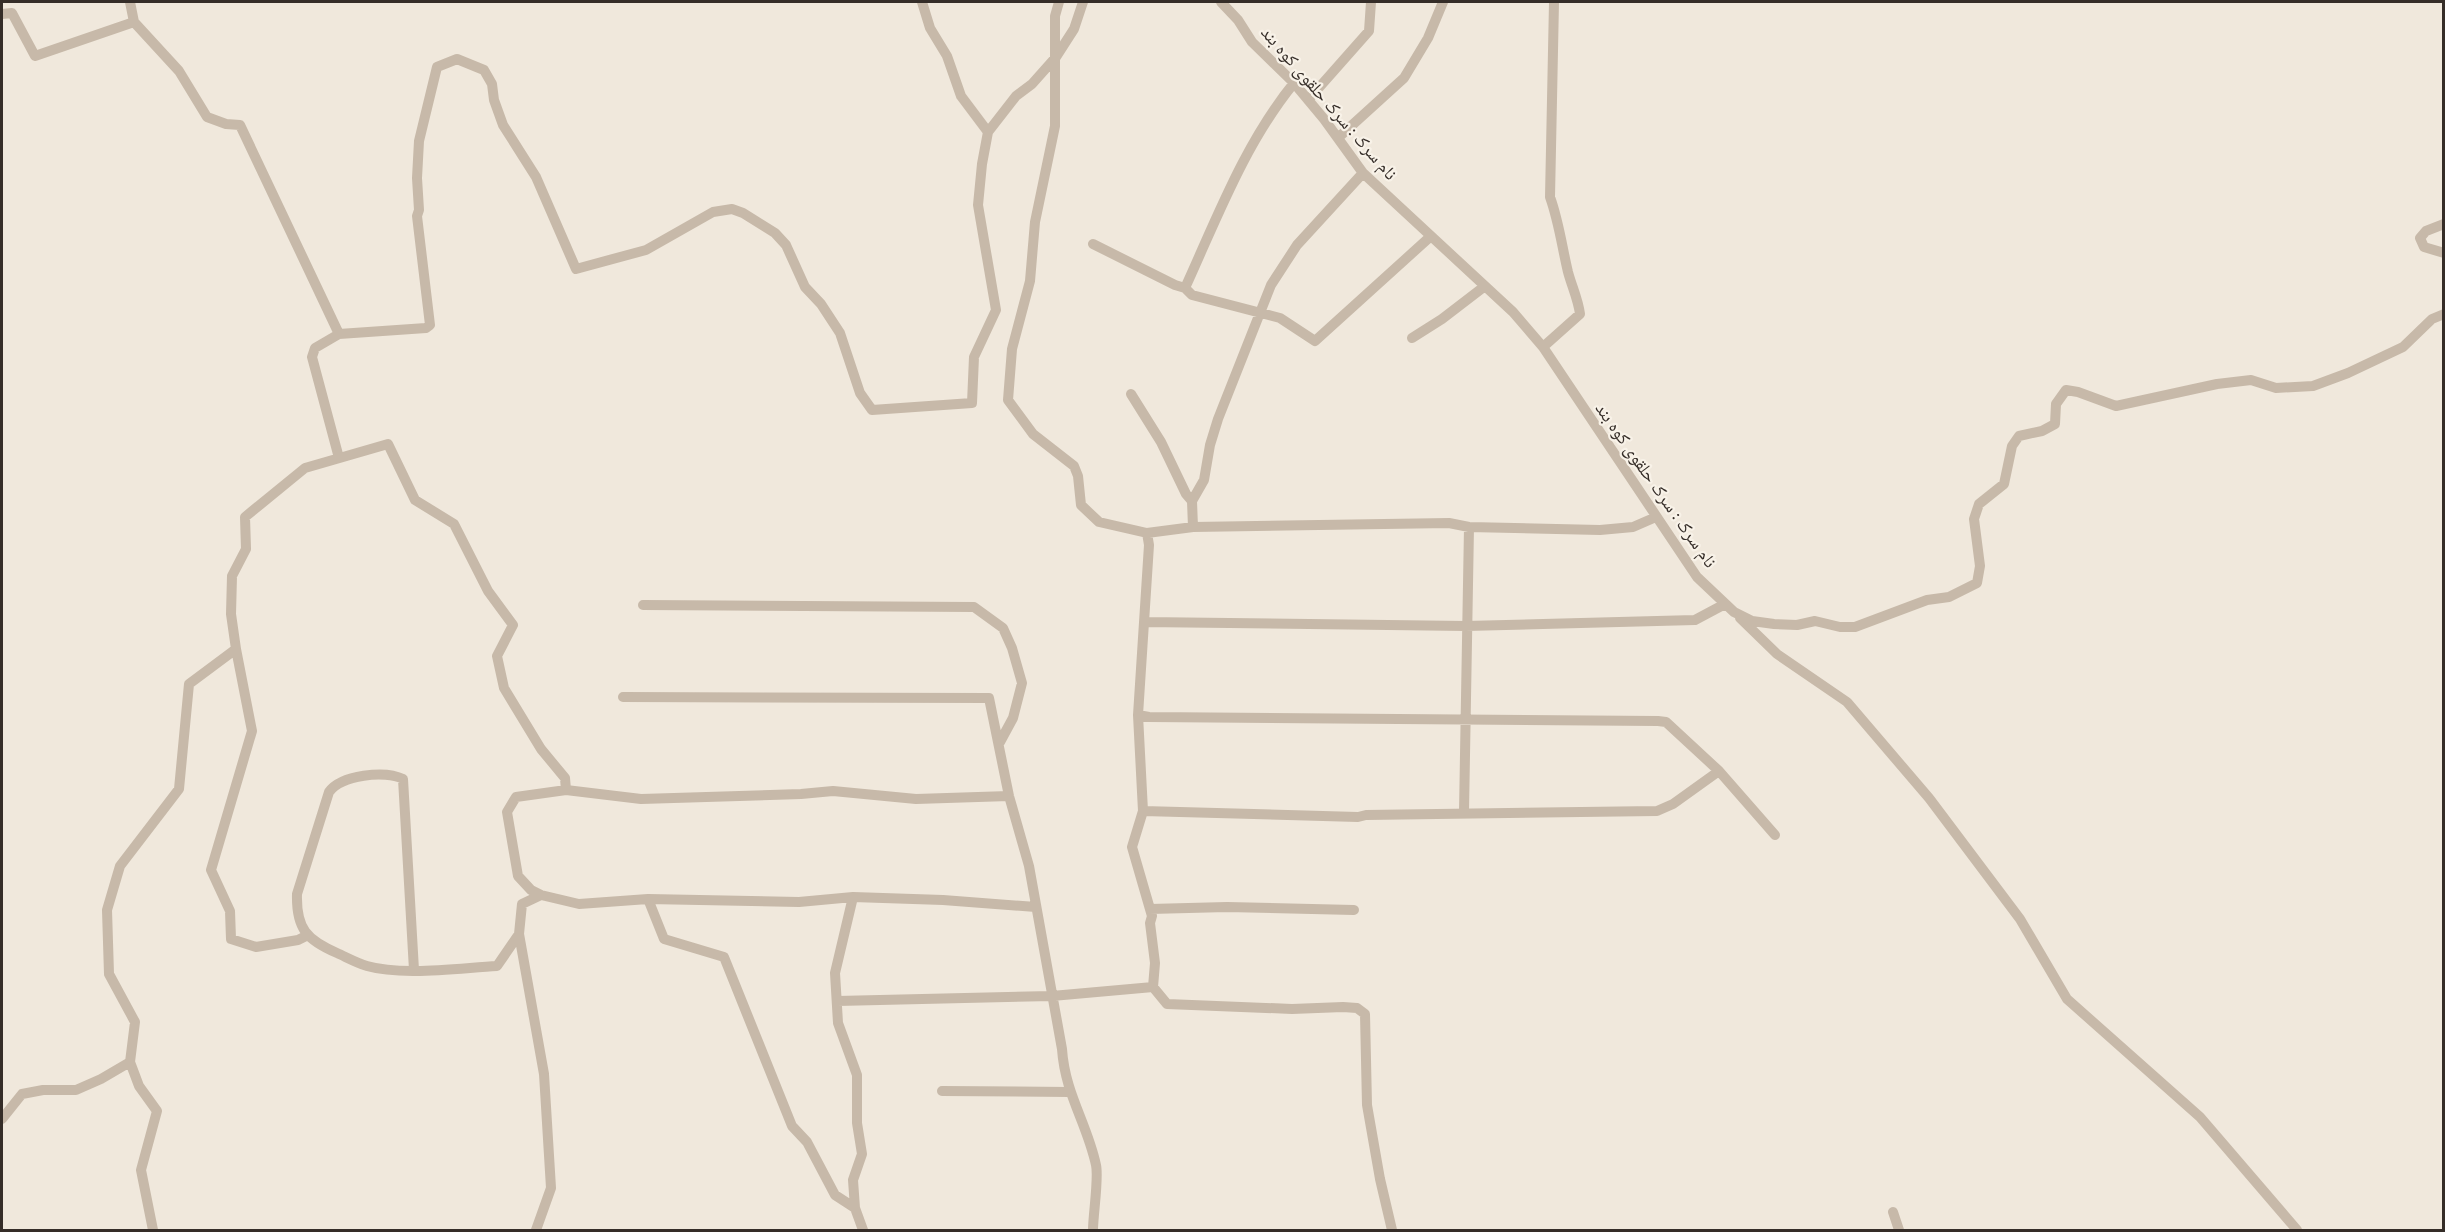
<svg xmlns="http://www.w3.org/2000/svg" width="2445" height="1232" viewBox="0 0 2445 1232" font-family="Karla,'Noto Naskh Arabic',sans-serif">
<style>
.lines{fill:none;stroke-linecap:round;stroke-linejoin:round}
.street{stroke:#c7b9a9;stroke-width:10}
.labels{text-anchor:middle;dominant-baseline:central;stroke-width:4.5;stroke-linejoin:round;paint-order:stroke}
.street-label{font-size:18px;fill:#352d28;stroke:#f8f2e8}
</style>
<rect width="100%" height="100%" fill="#f0e8dc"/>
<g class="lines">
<!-- street -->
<path class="street" d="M922,2L930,28L947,56L961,96L988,132
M1059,2L1055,16V126L1035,222L1030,281L1012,349L1008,400L1033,434L1074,466L1078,476L1081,505L1099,522L1147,533L1193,527L1449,523L1469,527L1600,530L1633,527L1656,517
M1221,2L1238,20L1252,42L1294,83L1324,119L1363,173L1513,312L1543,347L1697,577L1734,612L1752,621L1774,624L1797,625L1815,621L1840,627H1855L1927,600L1949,597L1977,583L1980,566L1974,519L1979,504L2004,484L2012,446L2019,436L2042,431L2055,424L2056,404L2066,390L2078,392L2116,406L2217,384L2251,380L2276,388L2313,386L2348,373L2403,347L2432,319L2444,314
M2,14L12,13L35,56L134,22L130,2
M134,22L179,71L207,117L226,124L240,125L339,334
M1308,100L1369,31L1371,2
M1339,137L1404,78L1428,38L1443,2
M2444,224L2426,231L2420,238L2424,247L2444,253
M1093,244L1175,285L1185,288L1192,295L1280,318L1315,341L1431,236
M1185,288C1217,218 1245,143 1294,83
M1412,338L1442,319L1485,286
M1543,347L1580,314C1578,299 1572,287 1568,272C1562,247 1559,222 1550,197L1554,2
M1131,394L1161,442L1186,494L1192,501L1193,527
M339,458L312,357L315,348L339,334L426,328L430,325L417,216L419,210L417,178L419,141L437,67L457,59L484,70L492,84L494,100L503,125L536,177L576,269L646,250L713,212L732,209L743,213L775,233L786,245L805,287L821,304L840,333L860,393L872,410L972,403L974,357L996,310L978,205L982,164L988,132L1016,96L1032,84L1056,57L1074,29L1083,2
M1192,501L1204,480L1210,445L1218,419L1271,285L1297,245L1363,173
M1147,533L1149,545L1138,715L1143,811L1132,847L1152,916L1150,923L1155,963L1153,987L1167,1004L1292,1009L1343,1007L1357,1008L1365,1014L1367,1105L1380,1179L1392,1230
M643,605L974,607L1003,628L1012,648L1022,683L1013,718L1000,742
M1740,618L1777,654L1847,702L1929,798L2020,919L2067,999L2200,1117L2297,1230
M1144,622L1466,626L1695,620L1725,604
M236,649L252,731L211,870L230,911L231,939L256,947L298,940L306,936
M623,697L989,698L1009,796L1029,866L1062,1049C1065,1094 1087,1123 1096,1165C1099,1178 1093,1215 1093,1230
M1138,715L1149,717L1658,721L1666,722L1719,771L1775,835
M1009,796L916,799L833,791L801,794L641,799L566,790L516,797L507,812L518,876L531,890L541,895L579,904L648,899L799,902L853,897L943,900L1036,907
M1143,811L1358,817L1366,815L1657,811L1673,804L1719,771
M1464,812L1469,527
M853,897L835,973L838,1023L857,1075V1123L862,1154L853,1180L855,1208
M648,899L664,939L724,957L792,1126L807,1142L835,1195L855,1208L863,1230
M1150,909L1227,907L1354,910
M414,970L403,779C385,770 341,775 329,792L297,894C296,929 307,940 337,953C346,957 357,963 367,966C402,976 459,968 497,966L519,934
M837,1001L1052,996L1153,987
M942,1091L1069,1092
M2,1119L22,1094L43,1090H76L101,1079L130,1062
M1893,1212L1899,1230
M153,1230L141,1170L157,1111L139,1086L130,1062L135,1022L109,974L107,910L120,866L179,789L189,684L236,649L231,614L232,576L246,549L245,517L305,468L388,444L415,500L454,524L488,591L513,625L497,656L504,688L541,749L565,778L566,790
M536,1230L551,1188L544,1074L519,934L522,904L541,895"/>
</g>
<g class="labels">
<!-- street labels -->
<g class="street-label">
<text transform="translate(1329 103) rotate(49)">نام سرک : سرک حلقوی کوه بند</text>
<text transform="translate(1656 485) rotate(55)">نام سرک : سرک حلقوی کوه بند</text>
</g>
</g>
<!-- border -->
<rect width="2445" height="1232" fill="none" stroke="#352d28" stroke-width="6"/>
</svg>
